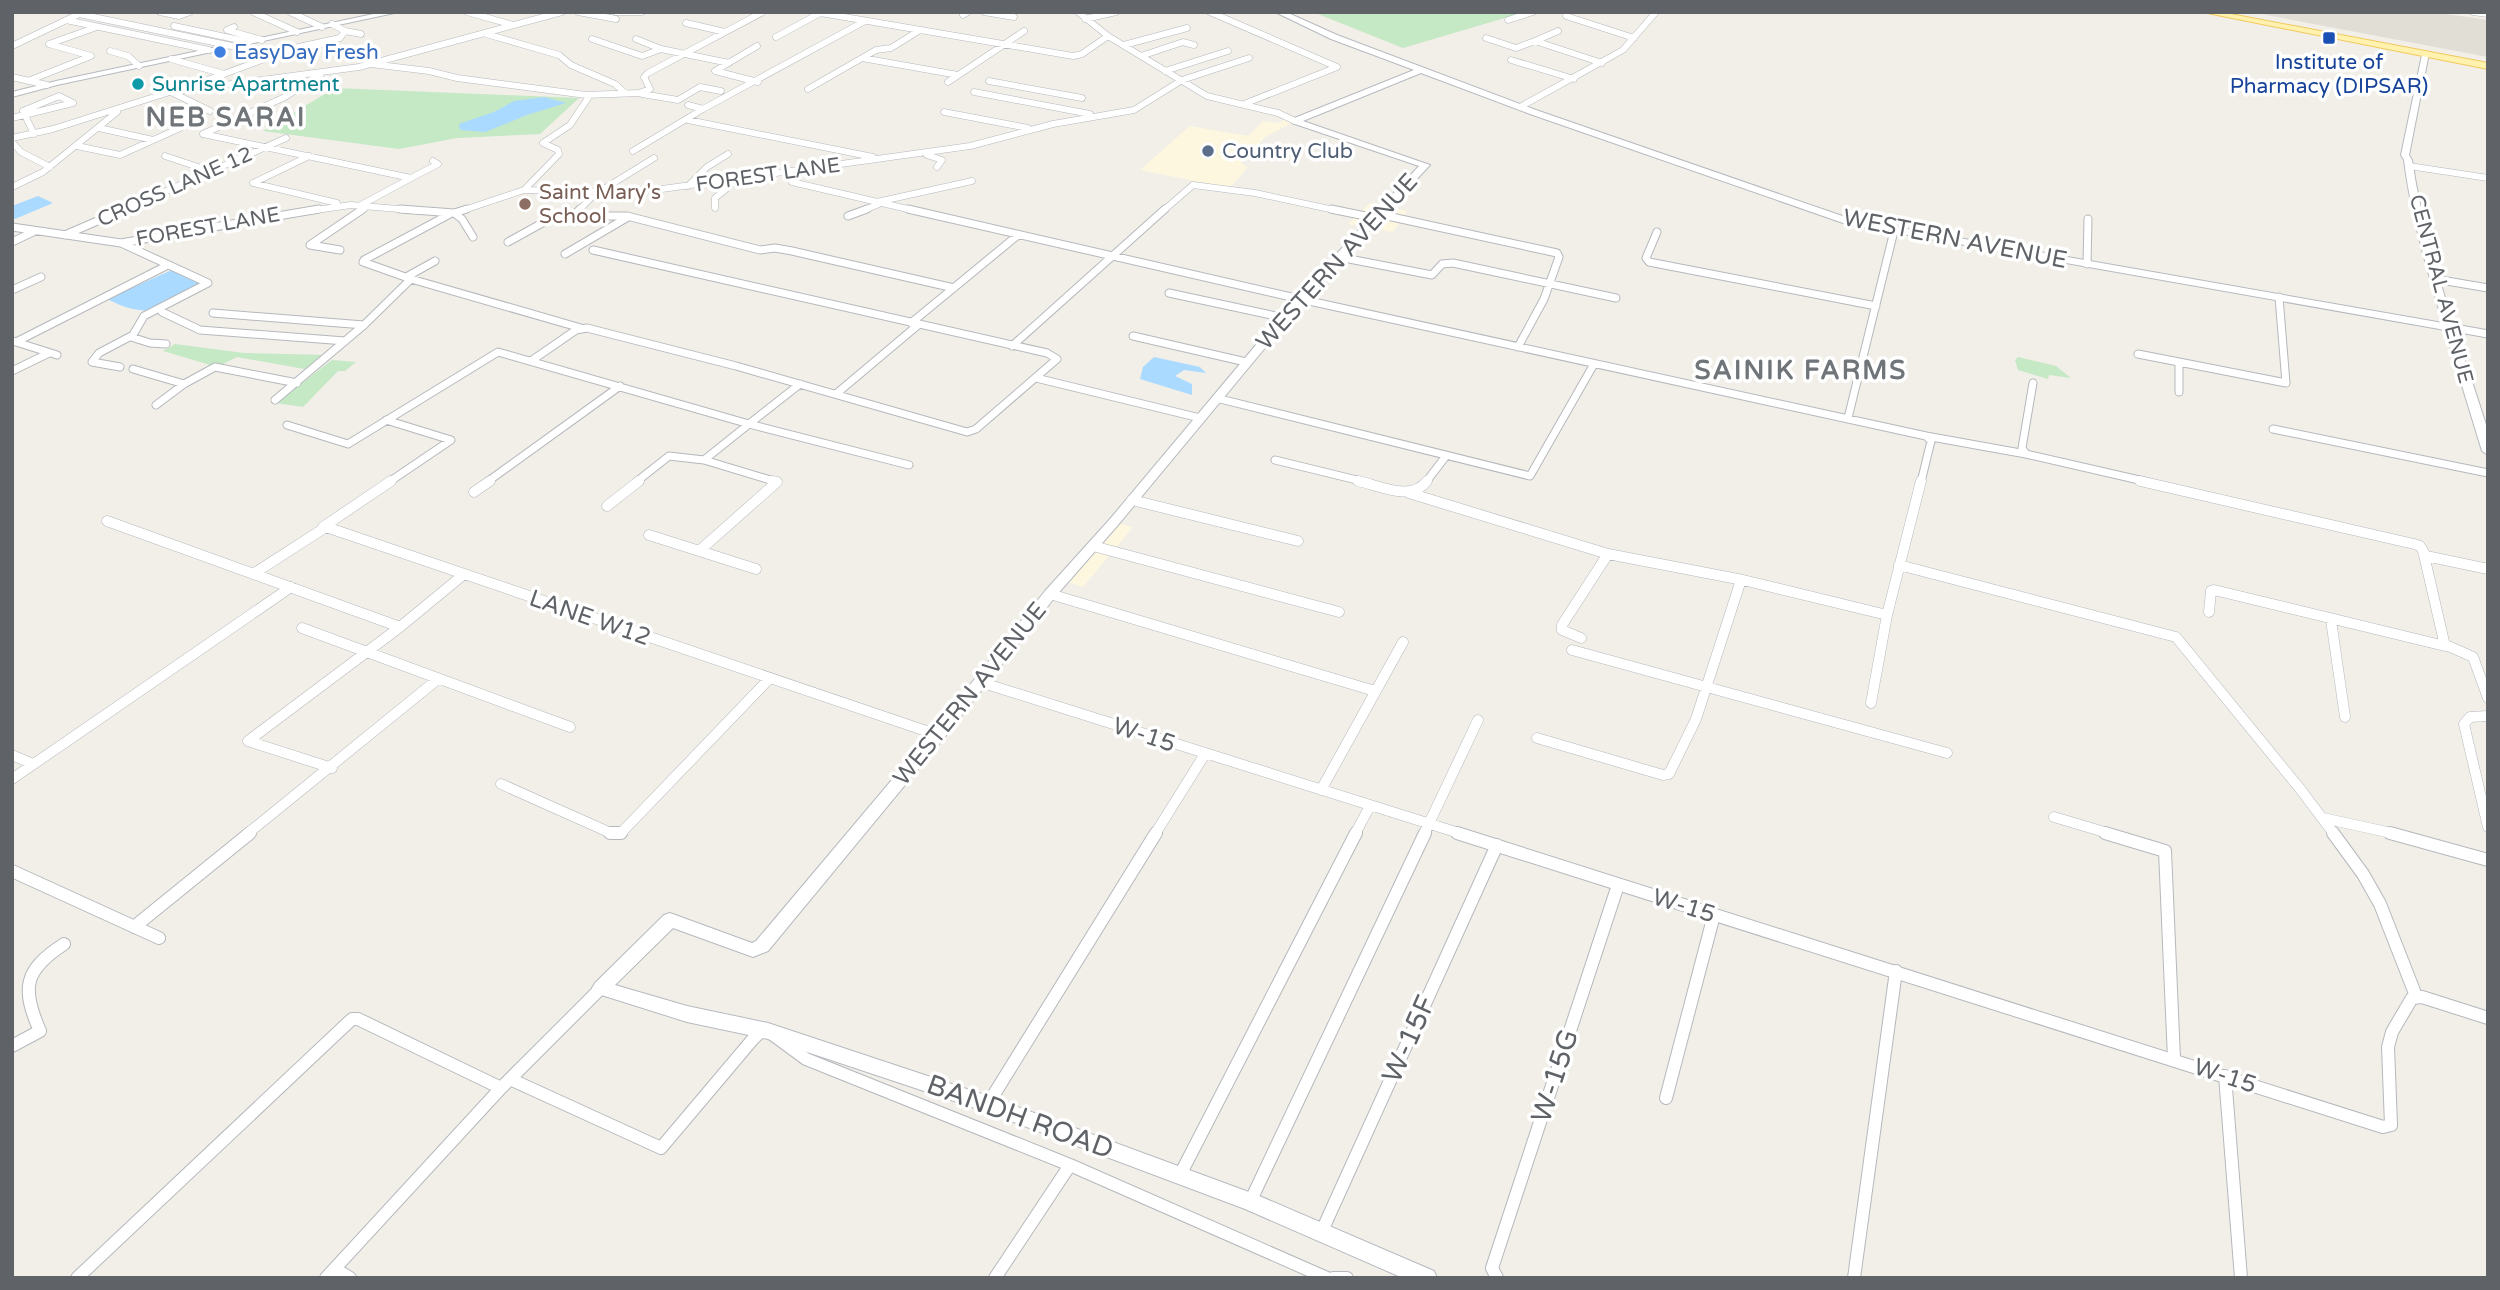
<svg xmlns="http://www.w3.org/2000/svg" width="2500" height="1290" viewBox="0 0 2500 1290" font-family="'Varela Round',sans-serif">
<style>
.commercial{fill:#fef7e0}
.education{fill:#e1ded6}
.green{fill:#c5e8c5}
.water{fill:#aadaff}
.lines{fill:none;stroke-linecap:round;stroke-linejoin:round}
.street-far3-casing{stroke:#b5b8bc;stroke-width:7}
.street-far2-casing{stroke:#b5b8bc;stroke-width:9}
.street-far1-casing{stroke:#b5b8bc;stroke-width:11}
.street-casing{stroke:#b5b8bc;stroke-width:14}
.secondary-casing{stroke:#b6babf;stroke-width:2}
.primary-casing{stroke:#f2c960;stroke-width:2}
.street-far3{stroke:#fff;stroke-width:6}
.street-far2{stroke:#fff;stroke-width:7}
.street-far1{stroke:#fff;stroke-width:10}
.street{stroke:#fff;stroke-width:12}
.secondary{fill:#fff;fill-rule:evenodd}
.primary{fill:#fff2af;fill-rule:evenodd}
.transit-dot{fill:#1a4fb4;stroke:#fff;stroke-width:2.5}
.shop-dot{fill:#3f7fe0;stroke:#fff;stroke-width:2.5}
.culture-dot{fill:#0f9aa8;stroke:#fff;stroke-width:2.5}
.service-dot{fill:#5c6f8a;stroke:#fff;stroke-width:2.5}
.education-dot{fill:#8d6e63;stroke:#fff;stroke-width:2.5}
.labels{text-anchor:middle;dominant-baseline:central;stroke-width:7;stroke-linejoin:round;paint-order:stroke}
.far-shop-label{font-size:21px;fill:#366cbe;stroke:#fff;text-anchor:start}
.far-transit-label{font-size:21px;fill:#164399;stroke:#fff}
.far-culture-label{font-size:21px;fill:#0d838f;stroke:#fff;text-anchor:start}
.far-service-label{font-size:21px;fill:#4e5e75;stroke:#fff;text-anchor:start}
.far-street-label{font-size:21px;fill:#5f6368;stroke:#fff}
.far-education-label{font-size:21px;fill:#785e54;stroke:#fff;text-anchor:start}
.street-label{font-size:24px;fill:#5f6368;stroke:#fff}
.far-district-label{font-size:26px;font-weight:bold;letter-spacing:2px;fill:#70757a;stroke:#fff}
.near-street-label{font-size:28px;fill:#5f6368;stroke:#fff}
</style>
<rect width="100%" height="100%" fill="#f1efe8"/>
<!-- commercial -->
<path class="commercial" d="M1286,119L1294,122L1265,137L1241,164L1248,167L1230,188L1140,170L1190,126L1248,136L1263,121L1279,123Z
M1370,203L1407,211L1393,232L1348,224Z
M1118,523L1133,527L1083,587L1064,581Z"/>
<!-- education -->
<path class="education" d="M2251,12H2433L2488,20V57Z"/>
<!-- green -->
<path class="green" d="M1313,12H1525L1403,48Z
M335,88L579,98L540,134L457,138L399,149L263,131Z
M175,344L244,353L328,355L310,370L237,357L217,367L163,351Z
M2018,357L2056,366L2071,378L2049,375L2048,379L2018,370L2015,360Z
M332,360L356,362L345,371H338L303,407L276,403Z"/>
<!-- water -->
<path class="water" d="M544,97L566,103L527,115L485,132L460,130L459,124L494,112L514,101Z
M38,196L53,203L15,219L12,217V206Z
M174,269L210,283C167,305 154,323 107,299Z
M1154,357L1200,367L1206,373L1184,370L1175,376L1192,384V395L1140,379L1143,367Z"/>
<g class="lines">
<defs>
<path id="street-far3" d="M160,12L179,16L190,12
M253,12L297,32
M290,12L322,27
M467,12L513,25
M578,12L616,19
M616,12H642
M815,12L1073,56L1082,54L1108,36
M984,12L1014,17
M1078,12L1108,36L1207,96L1278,113L1295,121
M1210,12L1337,67L1244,104
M2473,12L2488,14
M963,15L968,12
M1566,16L1634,38
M1085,19L1116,12
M66,20L209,50
M1508,20L1533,12
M686,23L725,32
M174,26L249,42
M234,27L227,30L262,40
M345,31L361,34
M486,34L559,55L571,65L615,84L625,93
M776,37L820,13
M1486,38L1516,48L1535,41L1602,63
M592,39L642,56L661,49
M636,39L661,49L729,63
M1535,41L1558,31
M317,43L353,54L371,64L429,71L457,78L586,95L639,93L650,89L644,77L648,73L763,12
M49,44L94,28
M1124,45L1187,28
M12,46L79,14L232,46
M757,46L715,71L758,82
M110,51L128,56L139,66
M1141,56L1183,42L1194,45
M862,58L958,75
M171,59L224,74
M1511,60L1574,79
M1165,71L1228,51
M12,77L47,85
M28,81L91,56L49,44
M989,81L1082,98
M174,82L190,86
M948,82L1024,31
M197,84L294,48L340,38L345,31L332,24
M808,89L876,50L891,48L920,30
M171,92L359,67L562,12
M171,92L210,111
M974,92L1090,114
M642,94L678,100L700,87L721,91
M1520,107L1623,50L1656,12
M703,109L865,21
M944,112L1028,128
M12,118L73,103
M688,120L873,157
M99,128L153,140
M34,134L23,111L59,96L73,103
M203,134L411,178L361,205
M203,134L285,97L321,74
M12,138L53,129L176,90
M12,142L21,152L50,167
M77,146L120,155L180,128
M633,151L703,109L688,105
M927,155L942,160L937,167
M165,156L210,171
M309,156L253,183L337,203
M2409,166L2488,178
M411,178L438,164L433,161
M792,182L916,211
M688,186L707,167L728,154
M12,187L43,172L117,112
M524,190L559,154L558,150L543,143L570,125L590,95
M877,202L972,181
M715,208V198L731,185V180
M121,211L286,138
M309,211L351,205L422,211
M361,211L366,207
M461,211L524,190L599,192L662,189L970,146L1053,124L1134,110L1182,80L1249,58
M578,211L594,195L654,158
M862,211L879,204
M1163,211L1193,185L1255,193L1339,211"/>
<path id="street-far2" d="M400,209L454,213L467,209
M908,209L1300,299L1926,436L1931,441L1921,482
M1331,209L1375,218
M454,213L462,219L473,237
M1378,214L1557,253L1559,257L1544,299L1518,347
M573,216L580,209
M848,216L867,209
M12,227L121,243L319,209
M1657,232L1646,258L1649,262L1876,306
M65,235L125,209
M12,242L33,232
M508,242L555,216H627L760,250L775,248L792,251L954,288
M340,250L310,245L363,209
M565,254L628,217
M1339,257L1432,275L1442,264L1453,263L1616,298
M2087,264L2088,219
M408,276L435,261
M411,279L581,328
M2435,279L2488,288
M12,290L41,277
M1169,293L1285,318
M162,312L200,330L345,341
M213,313L364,325
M911,323L1018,235
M2449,327L2488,334
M1133,336L1246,362
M131,337L150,343L166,344
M13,341L57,355
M16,342L168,265
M1012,346L1165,209
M2138,354L2286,383L2279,297
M531,361L576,330L587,328L736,366L967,432L976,429L1057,359L1047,353L593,250
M2179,363V392
M120,367L92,362L99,353L133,335L144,316L208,283L121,243
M133,369L184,384
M12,371L49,353
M1036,378L1200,418
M2033,383L2022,448L2026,454L2148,482
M800,384L749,424L909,465
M836,394L918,325
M1216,398L1530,476L1594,364
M275,400L364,325L411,279L363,262L364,260L450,214
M156,405L184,384L215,367L297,383
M1848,418L1894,231
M386,420L451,440L389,482
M287,425L348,444L498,352L749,424L704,460L777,482
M2273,429L2488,473
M1926,436L2026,454
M1275,460L1365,482
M487,482L620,386
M636,482L669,456L704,460
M1426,482L1446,456"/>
<path id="street-far1" d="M1358,481C1381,486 1411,502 1427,481
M2140,481L2414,544L2420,546L2426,556L2488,569
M474,492L490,481
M1409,493L1608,554
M1132,500L1298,541
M607,506L639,481
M107,521L400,627
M323,527L391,481
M649,535L756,569
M1093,546L1339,612
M699,551L777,482L772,481
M1899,565L2176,637L2301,790L2334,834
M253,574L326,527L938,735
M1050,594L1375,691
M2209,612L2211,591L2214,590L2445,646L2424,555
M2331,620L2345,717
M302,628L570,727
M1581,638L1562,630V625L1608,554L1743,580L1887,615
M2446,645L2473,657L2488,698
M1572,650L1947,753
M980,682L1462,834
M1871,703L1887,615L1921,481
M2488,716L2470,717L2464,724L2488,827
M1537,738L1663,775L1669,774L1696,719L1741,580
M12,755L33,764
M332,768L248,741L400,627L463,575
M12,779L291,587
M501,784L613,834H620L769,679
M1321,790L1403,642
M2054,817L2111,834
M2323,818L2396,834
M247,834L438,679
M1155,834L1205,754
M1355,834L1370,806
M1424,834L1478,720"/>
<path id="street" d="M610,833H621
M1457,833L2383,1127L2391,1125L2388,1047L2392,1032L2412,998L2422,997L2488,1018
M2105,833L2165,851L2174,1059
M2333,833L2363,874L2380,904L2416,996
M2390,833L2488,860
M12,871L159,938
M134,927L250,833
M12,1046L40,1031C21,988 24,970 64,944
M2225,1076L2241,1278
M510,1079L661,1148L753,1039L759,1033L768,1031L806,1059L1070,1165L1327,1278
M1666,1098L1714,915
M988,1104L1156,833
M1180,1175L1356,833
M1250,1202L1425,833
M1321,1233L1497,845
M335,1269L350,1278
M77,1278L352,1019H358L501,1088
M326,1278L501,1088L601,988
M995,1278L1070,1165
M1333,1278H1347
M1497,1278L1492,1268L1618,885
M1854,1278L1896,971"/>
<path id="secondary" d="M383,12H399L57,85L12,97V92L56,81Z
M1275,12H1286L1337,35L1536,110L1851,219L2443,323C2427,269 2411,216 2404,160L2401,155L2422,55L2429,53L2409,155L2412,160C2426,253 2460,342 2488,431V455L2482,451L2445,330L1846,224L1530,114L1421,73L1303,121L1430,165L1304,301L1118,525L1055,597L943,739L768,951L753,957L673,928L615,985L687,1006L768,1023L988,1096L1257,1195L1434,1271L1437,1278H1403L1245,1209L987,1112L768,1039L687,1022L595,993L592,988L595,983L664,915L670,913L752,943L756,941L933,731L1045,591L1110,519L1296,297L1419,166L1292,123V119L1414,70L1331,39Z"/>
<path id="primary" d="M2202,12H2220L2488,63V69Z"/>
</defs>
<!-- street-far3 casing -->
<use href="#street-far3" class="street-far3-casing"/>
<!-- street-far2 casing -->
<use href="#street-far2" class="street-far2-casing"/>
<!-- street-far1 casing -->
<use href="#street-far1" class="street-far1-casing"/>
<!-- street casing -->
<use href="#street" class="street-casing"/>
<!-- secondary casing -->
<use href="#secondary" class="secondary-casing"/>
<!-- primary casing -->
<use href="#primary" class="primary-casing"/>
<!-- street-far3 -->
<use href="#street-far3" class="street-far3"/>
<!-- street-far2 -->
<use href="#street-far2" class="street-far2"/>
<!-- street-far1 -->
<use href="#street-far1" class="street-far1"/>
<!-- street -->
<use href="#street" class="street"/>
<!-- secondary -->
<use href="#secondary" class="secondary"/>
<!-- primary -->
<use href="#primary" class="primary"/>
</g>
<!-- markers -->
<rect class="transit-dot" x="2322" y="31" width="14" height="14" rx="3.5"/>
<circle class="shop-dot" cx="220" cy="52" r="7"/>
<circle class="culture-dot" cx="138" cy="84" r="7"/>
<circle class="service-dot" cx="1208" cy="151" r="7"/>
<circle class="education-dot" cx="525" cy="204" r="7"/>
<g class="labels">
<!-- far-shop labels -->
<g class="far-shop-label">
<text x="234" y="52">EasyDay Fresh</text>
</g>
<!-- far-transit labels -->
<g class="far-transit-label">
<text x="2329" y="62">Institute of<tspan x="2329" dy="24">Pharmacy (DIPSAR)</tspan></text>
</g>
<!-- far-culture labels -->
<g class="far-culture-label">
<text x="152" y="84">Sunrise Apartment</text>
</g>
<!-- far-service labels -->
<g class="far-service-label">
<text x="1222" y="151">Country Club</text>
</g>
<!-- far-street labels -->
<g class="far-street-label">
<text transform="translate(768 175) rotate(-8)">FOREST LANE</text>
<text transform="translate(175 187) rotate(-24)">CROSS LANE 12</text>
<text transform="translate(208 227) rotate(-10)">FOREST LANE</text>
<text transform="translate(2441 289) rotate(75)">CENTRAL AVENUE</text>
</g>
<!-- far-education labels -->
<g class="far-education-label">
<text x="539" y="192">Saint Mary's<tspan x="539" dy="24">School</tspan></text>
</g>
<!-- street labels -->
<g class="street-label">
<text transform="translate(1955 239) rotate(11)">WESTERN AVENUE</text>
<text transform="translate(1337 262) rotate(-48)">WESTERN AVENUE</text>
<text transform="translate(590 618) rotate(19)">LANE W12</text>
<text transform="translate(970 694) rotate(-51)">WESTERN AVENUE</text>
<text transform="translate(1144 735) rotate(18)">W-15</text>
<text transform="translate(1684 906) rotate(17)">W-15</text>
<text transform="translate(2225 1076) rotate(18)">W-15</text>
</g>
<!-- far-district labels -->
<g class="far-district-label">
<text x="226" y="117">NEB SARAI</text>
<text x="1801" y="370">SAINIK FARMS</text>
</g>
<!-- near-street labels -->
<g class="near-street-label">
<text transform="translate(1409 1039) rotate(-66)">W-15F</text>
<text transform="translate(1555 1076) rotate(-72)">W-15G</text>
<text transform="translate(1020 1117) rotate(20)">BANDH ROAD</text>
</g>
</g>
<!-- border -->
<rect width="2500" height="1290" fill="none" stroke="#5f6368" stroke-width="28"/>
</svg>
